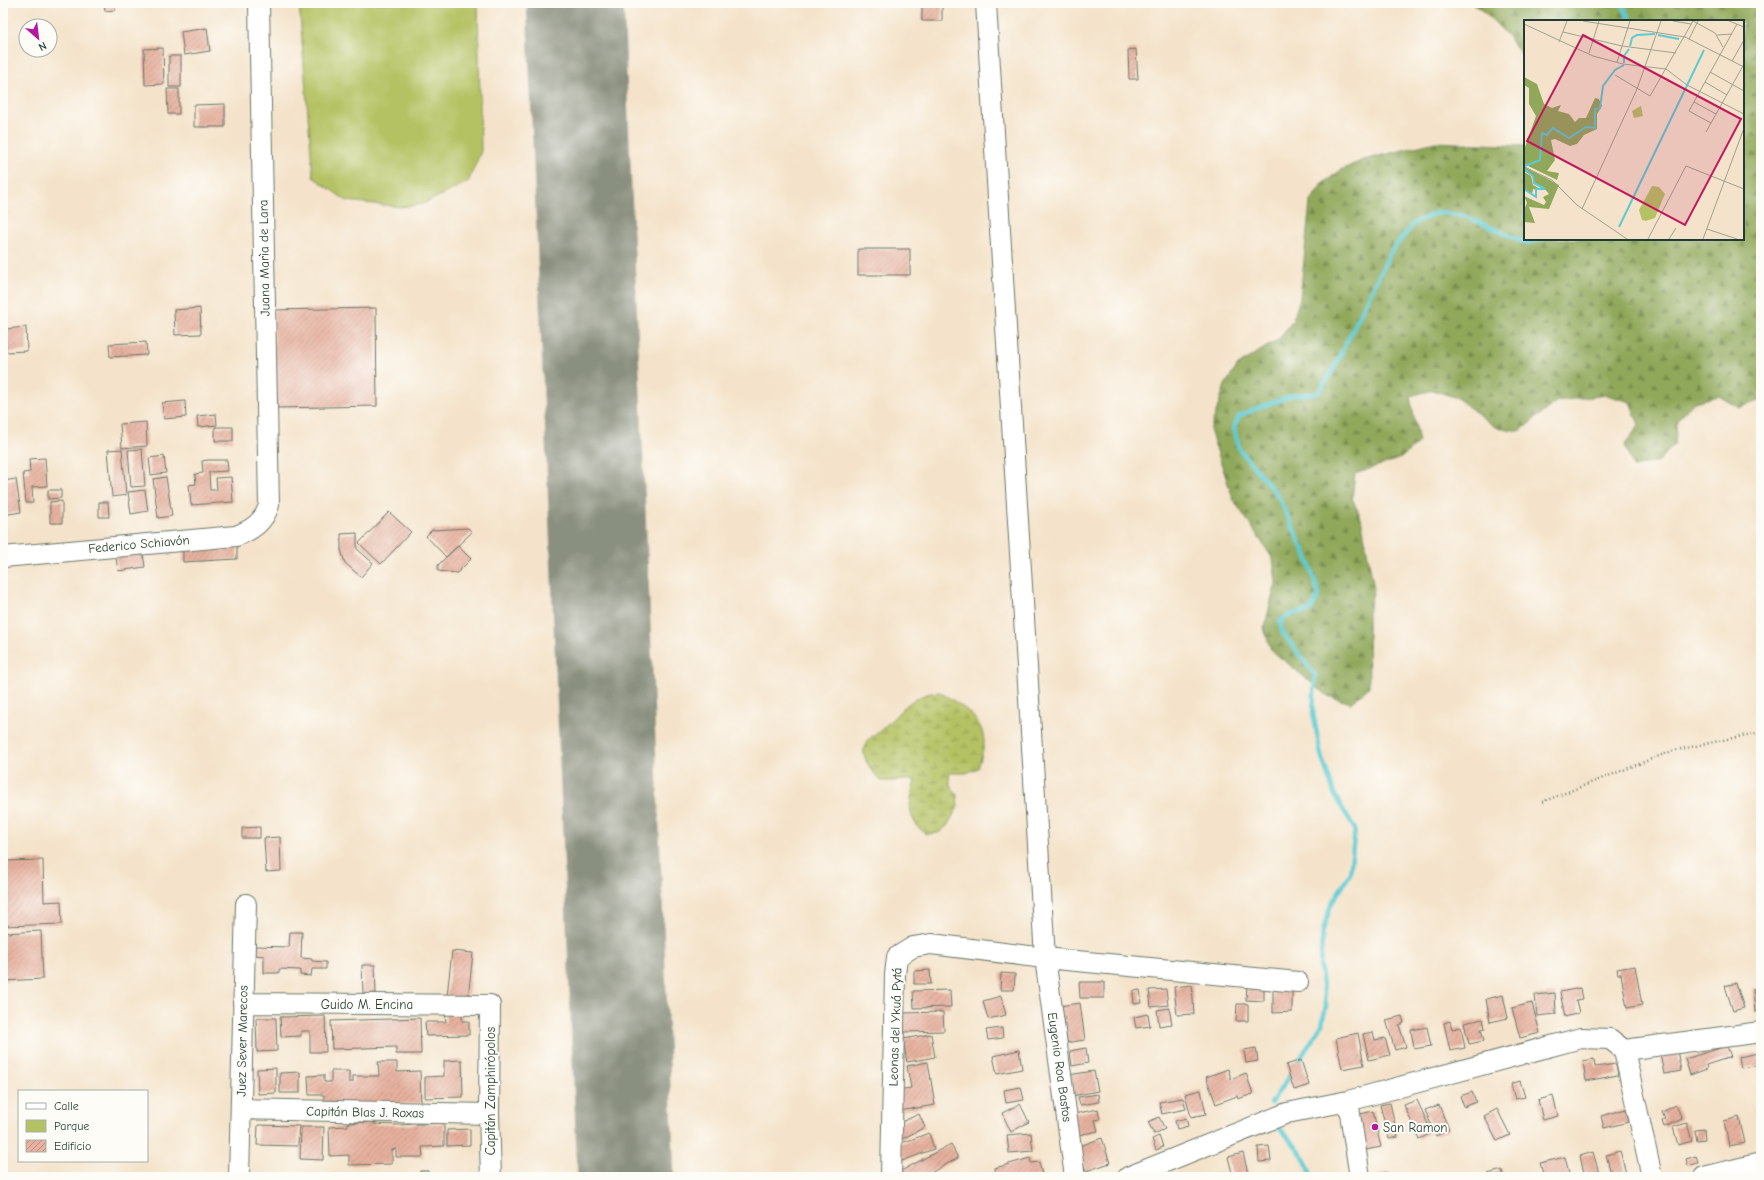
<svg xmlns="http://www.w3.org/2000/svg" width="1764" height="1180" viewBox="0 0 1764 1180" font-family="'Comic Neue',sans-serif">
<style>
.green{fill:#b5c264;stroke:#6a804c}
.forest{fill:url(#forest-firs);stroke:#587247}
.wetland{fill:url(#wetland-marsh);stroke:#6a804c}
.lines{fill:none;stroke-linecap:round;stroke-linejoin:round}
.stream{stroke:#5dcad1;stroke-width:4.5}
.runway{stroke:#8a907f;stroke-width:97}
.building{fill:url(#building-hatch)}
.minor-casing{stroke:#6a7768;stroke-width:22}
.path{stroke:#6a7768;stroke-width:2.5;stroke-dasharray:1 3;stroke-linecap:butt}
.minor{stroke:#fff;stroke-width:20}
.poi-dot{fill:#b5179e;stroke:#fdfcf7;stroke-width:1.5}
.labels{text-anchor:middle;dominant-baseline:central;stroke-width:4;stroke-linejoin:round;paint-order:stroke}
.street-label{font-size:13px;fill:#1f3d34;stroke:#fdfcf7}
.poi-label{font-size:13px;fill:#1f3d34;stroke:#fdfcf7;text-anchor:start}
.inset-river{fill:none;stroke:#5dcad1;stroke-width:2}
.inset-road{fill:none;stroke:#9fa18e;stroke-width:1}
.view{fill:#c2185b;fill-opacity:0.15;stroke:#c2185b;stroke-width:2}
.inset-edge{fill:none;stroke:#1f3d34;stroke-width:2}
</style>
<defs>
<pattern id="forest-firs" width="22" height="20" patternUnits="userSpaceOnUse"><rect width="22" height="20" fill="#90a85a"/><path d="M5 1l3.5 6h-7zM16 11l3.5 6h-7z" fill="#758a4b"/></pattern>
<pattern id="wetland-marsh" width="20" height="14" patternUnits="userSpaceOnUse"><rect width="20" height="14" fill="#b5c264"/><path d="M1 5h8M5 5V1M11 12h8M15 12V8" fill="none" stroke="#939f53"/></pattern>
<pattern id="building-hatch" width="6" height="6" patternUnits="userSpaceOnUse"><rect width="6" height="6" fill="#e7b19f"/><path d="M-1 1l2-2M0 6l6-6M5 7l2-2" fill="none" stroke="#bb9182"/></pattern>
</defs>
<rect width="100%" height="100%" fill="#fdfcf7"/>
<filter id="ink" filterUnits="userSpaceOnUse"><feTurbulence type="fractalNoise" baseFrequency=".025" numOctaves="2"/><feDisplacementMap in="SourceGraphic" scale="8" xChannelSelector="R" yChannelSelector="G"/><feConvolveMatrix kernelMatrix="1 2 1 2 8 2 1 2 1" color-interpolation-filters="sRGB"/></filter>
<filter id="wash" filterUnits="userSpaceOnUse"><feTurbulence type="fractalNoise" baseFrequency=".012" numOctaves="4" result="noise"/><feDisplacementMap in="SourceGraphic" scale="16" xChannelSelector="R" yChannelSelector="G"/><feGaussianBlur stdDeviation="0.9" result="paint"/><feColorMatrix in="noise" values="0 0 0 0 0 0 0 0 0 0 0 0 0 0 0 0 0 1.4 0 .05"/><feComposite in="paint" operator="in"/></filter>
<g filter="url(#wash)">
<rect width="100%" height="100%" fill="#f4e3ca"/>
<!-- green -->
<path class="green" d="M299,3H478L481,151L468,182L423,204L401,207L347,201L313,177Z"/>
<!-- forest -->
<path class="forest" d="M1473,3H1761V23L1758,32L1761,52V400L1739,408L1719,396L1694,402L1677,420L1675,444L1659,461L1633,467L1625,445L1639,425L1630,402L1607,395L1557,401L1520,431L1495,427L1457,398L1433,390L1410,396L1419,442L1401,458L1355,474L1352,498L1361,518L1374,589L1368,613L1369,687L1351,703L1328,696L1271,650L1264,628L1276,582L1273,559L1233,499L1210,430L1225,385L1238,365L1279,339L1293,320L1300,298L1310,202L1322,184L1341,170L1363,160L1435,142L1525,146V239H1743V21H1525V60C1512,38 1492,19 1473,3Z"/>
<!-- wetland -->
<path class="wetland" d="M939,692C958,703 985,718 984,744C983,752 980,761 978,768L967,773H949L950,784L957,795L958,807L947,826L938,833L926,834C905,818 909,803 915,780C903,779 893,782 881,781C874,773 862,760 864,749C867,736 874,737 882,729C901,712 911,694 939,692Z"/>
<g class="lines">
<!-- stream -->
<path class="stream" d="M1622,3L1630,21
M1296,1065L1322,1025L1326,1005L1320,964L1323,930L1331,904L1350,874L1355,829L1335,796L1321,755L1313,713L1315,675L1282,632L1280,621L1292,614L1310,611L1319,595L1307,557L1278,496L1239,449L1234,428L1239,416L1258,408L1293,395L1317,394L1332,372L1390,253L1414,223L1438,212L1465,216L1526,243L1544,239
M1271,1103L1292,1072
M1275,1124C1291,1139 1305,1155 1312,1177"/>
<!-- runway -->
<path class="runway" d="M575,3L626,1177"/>
</g>
<g id="blocks">
<!-- building -->
<path class="building" d="M104,3H115V10L105,11Z
M922,3H942V21H922Z
M207,28L210,51L184,55L181,32Z
M163,48L164,84L145,85L144,49Z
M1136,49L1138,79H1129L1128,50Z
M169,56H181V87H169Z
M167,89H179V114H168Z
M225,104V127H194V105Z
M858,249H910V275H858Z
M200,308L201,334L175,335L174,310Z
M376,308L377,406L275,408L274,310Z
M26,327L27,351L6,352L5,329Z
M146,342L147,355L110,357L109,344Z
M185,401L186,417L164,419L162,403Z
M216,414L217,425L198,427L197,416Z
M146,422L147,446L122,448L120,424Z
M215,427H233V441H215Z
M122,449L126,495L112,497L108,450Z
M142,449L145,486L131,487L128,450Z
M3,451L5,462H3Z
M164,456L166,473L151,475L149,458Z
M45,458L47,486L32,487L33,503H26L23,473L30,472L29,459Z
M208,460H227L228,471L209,472L210,490H217L216,478L231,477L233,502L191,505L189,485L196,484L195,474L203,473L202,461Z
M166,477L172,516L158,518L153,479Z
M16,479L21,512L3,515V481Z
M48,490H61V498L48,499Z
M145,490L148,511L131,514L128,492Z
M62,501V523H50V502Z
M99,502H108L109,517H99Z
M389,512L411,532L381,564L359,543Z
M468,528L472,532L446,557L426,536L432,530Z
M357,533V549L373,563L361,577L345,563L341,550V534Z
M237,545V559L183,562V548Z
M458,546L471,559L457,573L438,571V565Z
M143,553L145,567L118,571L116,557Z
M260,827V838H242V828Z
M280,837L281,871L266,872L264,838Z
M43,860L44,902L61,901L62,924L3,926V861Z
M41,931L43,979L3,981V933Z
M290,932H302L301,958L312,959V961L326,962V969H312L311,976L300,975V970L279,969V973H264V956L254,955L255,946L289,947Z
M452,951L473,953L468,998L447,996Z
M362,965H375L376,993L363,994Z
M1635,966L1642,1005L1627,1008L1621,974H1618L1617,969Z
M930,970L931,984H914V971Z
M1001,973L1015,974L1014,990H1000Z
M1079,982H1104V998H1080Z
M1247,983L1264,984V1001L1246,1000Z
M1736,983L1744,1008L1733,1011L1725,986Z
M1292,984V1012L1273,1013V985Z
M1192,985L1194,1014L1177,1015L1174,987Z
M1580,988L1582,999L1576,1000L1579,1013L1565,1017L1560,992Z
M1761,988V1011L1755,1012L1753,989Z
M1166,989L1168,1005L1151,1007L1149,990Z
M950,990L951,1007L914,1008L913,991Z
M1140,990L1142,1003L1134,1004L1133,991Z
M1555,993L1556,1014L1537,1016L1535,995Z
M1503,995L1508,1018L1490,1022L1486,999Z
M1001,996L1006,1015L988,1019L983,1001Z
M1080,1003L1085,1040L1064,1043L1059,1006Z
M1532,1003L1540,1033L1520,1038L1512,1008Z
M1237,1004H1248V1021H1236Z
M1169,1008L1172,1024L1159,1026L1157,1010Z
M943,1012L944,1031L904,1032L903,1013Z
M445,1013H462V1021H469V1035L426,1036L425,1022H446Z
M1148,1014L1150,1026L1136,1028L1134,1017Z
M325,1016L326,1052H310V1031H301V1036L281,1037L280,1017Z
M1402,1016L1404,1023L1399,1025L1406,1047L1395,1050L1386,1020Z
M256,1018H276L277,1051L257,1052Z
M420,1018L421,1054H396V1047L332,1049L331,1021Z
M1483,1019L1485,1028L1481,1029L1484,1041L1469,1044L1464,1023Z
M1450,1021L1452,1029L1461,1027L1465,1048L1450,1051L1444,1023Z
M1427,1027L1431,1046L1414,1049L1411,1030Z
M1002,1028L1003,1038L988,1040L986,1030Z
M1373,1032L1375,1040L1385,1038L1390,1055L1369,1060L1363,1034Z
M1358,1033L1364,1065L1342,1069L1336,1038Z
M931,1034L935,1057L907,1062L903,1039Z
M1727,1046L1731,1057L1706,1065L1707,1069L1690,1075L1685,1059Z
M1086,1048L1088,1063L1072,1066L1070,1051Z
M1256,1048L1258,1061L1246,1063L1244,1050Z
M1019,1050L1022,1069L997,1074L993,1056Z
M1677,1050L1681,1071L1664,1074L1660,1054Z
M1758,1053L1760,1065L1741,1068L1739,1057Z
M1594,1059L1595,1067L1616,1064L1618,1075L1586,1081L1583,1061Z
M462,1060L463,1097L425,1098V1077L444,1076V1061Z
M1301,1060L1309,1085L1294,1090L1286,1065Z
M378,1062H397V1072L420,1071L421,1103L324,1106V1095H309L308,1076L324,1075V1082H331V1071H349V1082H353V1076H379Z
M928,1062L935,1105L899,1111L896,1090L911,1088L907,1066Z
M276,1068V1093L258,1094L257,1069Z
M1228,1069L1231,1079L1246,1073L1253,1094L1238,1099L1237,1096L1216,1104L1206,1077Z
M1094,1071L1098,1091L1072,1096L1068,1075Z
M300,1072V1093H280V1073Z
M1520,1081L1525,1097L1515,1099L1511,1084Z
M1021,1087L1024,1100L1006,1103L1004,1090Z
M1201,1090L1206,1114L1191,1117L1185,1094Z
M1472,1092L1476,1102L1464,1107L1460,1096Z
M1098,1094L1099,1102L1080,1105L1078,1097Z
M1553,1096L1558,1116L1543,1120L1538,1100Z
M1183,1098L1186,1109L1162,1114L1159,1102Z
M1417,1100L1432,1133L1419,1139L1404,1105Z
M1390,1103L1398,1137L1389,1139L1380,1105Z
M1020,1104L1029,1122L1011,1132L1002,1113Z
M1439,1105L1449,1130L1436,1136L1425,1110Z
M1676,1105L1682,1119L1664,1127L1662,1121L1665,1119L1662,1112Z
M1098,1109L1100,1119L1095,1120L1098,1131L1074,1136V1114Z
M1497,1109L1510,1135L1497,1141L1484,1116Z
M1626,1109L1629,1122L1604,1128L1601,1116Z
M1761,1110V1132H1760L1758,1111Z
M1373,1111L1381,1147L1360,1151L1352,1116Z
M919,1114L925,1127L902,1139L895,1125Z
M1159,1117L1165,1129L1154,1134L1148,1122Z
M1739,1117L1745,1143L1729,1146L1724,1121Z
M1186,1118L1188,1126L1177,1129L1175,1121Z
M374,1122V1124L396,1125L444,1123V1146L422,1147L423,1157H396V1149L392,1150V1164L349,1165V1155L330,1156L329,1127L348,1126V1123Z
M1687,1123L1692,1141L1678,1145L1673,1127Z
M258,1125L299,1126L298,1146L257,1145Z
M301,1127H324L323,1160L300,1159Z
M470,1129V1145L447,1146V1130Z
M1704,1129L1705,1140L1697,1141L1695,1130Z
M929,1133L934,1149L902,1161L896,1145Z
M1031,1133L1033,1151L1009,1153L1007,1135Z
M1159,1136L1163,1147L1156,1150L1152,1139Z
M1102,1138L1110,1163L1086,1171L1077,1147Z
M951,1144L958,1158L923,1177H904L901,1171Z
M1269,1146L1271,1161L1259,1162L1258,1147Z
M1620,1151L1627,1177H1612L1606,1155Z
M1593,1152L1600,1177H1585L1580,1156Z
M1243,1153L1249,1177H1233L1228,1157Z
M1696,1156L1698,1163L1688,1166L1686,1159Z
M1565,1157L1570,1177H1544L1540,1163Z
M1030,1158L1031,1163L1039,1162L1042,1175L1034,1177H996L995,1168Z
M1502,1170L1503,1177H1489L1488,1174Z
M420,1171H428V1177H420Z
M1387,1172L1389,1177H1376Z
M1220,1173L1221,1177H1210L1209,1175Z
M255,1175L266,1176V1177H255Z"/>
</g>
</g>
<g filter="url(#ink)">
<use href="#blocks" fill-opacity="0" stroke="#6a7768" stroke-width="1"/>
<g class="lines">
<defs>
<path id="minor" d="M986,3L1045,958L1075,1177
M3,557L236,536C252,530 264,522 269,505L259,3
M243,1003L490,1005L489,1114L491,1177
M1624,1050L1652,1177
M1348,1101L1360,1177
M241,1109L489,1114
M239,1177L246,904
M891,1177L895,975L897,957L913,947L931,944L1045,958L1298,982
M1128,1177L1287,1113L1348,1101L1581,1038L1610,1039L1624,1050L1761,1032
M1704,1177L1761,1163"/>
</defs>
<!-- minor casing -->
<use href="#minor" class="minor-casing"/>
<!-- path -->
<path class="path" d="M1542,802L1672,751L1761,732"/>
<!-- minor -->
<use href="#minor" class="minor"/>
</g>
</g>
<!-- markers -->
<circle class="poi-dot" cx="1375" cy="1127" r="4"/>
<g class="labels">
<!-- street labels -->
<g class="street-label">
<text transform="translate(264 258) rotate(-91)">Juana Marìa de Lara</text>
<text transform="translate(139 544) rotate(-5)">Federico Schiavón</text>
<text x="367" y="1004">Guido M. Encina</text>
<text transform="translate(895 1027) rotate(-88)">Leonas del Ykuá Pytá</text>
<text transform="translate(242 1041) rotate(-89)">Juez Sever Marecos</text>
<text transform="translate(1060 1067) rotate(82)">Eugenio Roa Bastos</text>
<text transform="translate(490 1091) rotate(-90)">Capitán Zamphirópolos</text>
<text transform="translate(365 1112) rotate(1)">Capitán Blas J. Roxas</text>
</g>
<!-- poi labels -->
<g class="poi-label">
<text x="1383" y="1127">San Ramon</text>
</g>
</g>
<!-- overview -->
<g transform="translate(1524 20)">
<rect width="220" height="220" fill="#f4e3ca"/>
<path d="M128,166L135,167L141,174L131,198L122,201L118,200L115,190Z" fill="#b5c264"/>
<path d="M0,57L13,64L20,84L28,88L37,85L34,91L45,94L51,102L55,98H62L71,78L75,79L78,86L73,94V109L60,115L53,124L46,126L31,119L27,120L31,140L23,151L35,153L33,160L0,144V130L12,96L5,84V68L0,65ZM0,146L35,165L25,189L5,187L11,203L0,202V190L3,183L0,176L20,185L22,182L19,177L25,174L19,167L10,164V157L0,151ZM0,152L7,156L9,165L18,170L9,169L8,174L0,169Z" fill="#90a85a"/>
<path d="M117,86L119,96L110,98L108,91Z" fill="#b5c264"/>
<path class="inset-river" d="M134,15L155,19M106,26L108,18L113,15L131,14M100,43V36L105,29M1,146L16,140L18,113L23,115L29,108L45,118L62,107L71,108V89L76,88L79,66L91,50L100,45M0,169L12,177V169H21L10,163L9,156L0,149M95,207L180,30"/>
<path class="inset-road" d="M59,1L161,17L220,47M149,1L167,4M169,1L191,13L199,27M205,1L220,7M0,4L69,36L99,44L142,49L163,65L220,94M39,12L98,26L152,33M193,15L208,14M165,19L174,1M35,22L43,1M65,33L75,1M208,41L220,20M93,42L106,1M186,52L220,71M91,55L126,76L169,1M181,62L203,75M170,82L192,94M187,103L165,91L213,4M182,112L220,44M0,147L28,160L53,185L103,219M58,189L113,69L137,1M183,209L213,219M124,219L162,146L220,169M145,219L152,208M179,219L220,108"/>
<path class="view" d="M59,15L217,99L161,205L3,121Z"/>
<rect width="220" height="220" class="inset-edge"/>
</g>
<!-- margin -->
<rect width="1764" height="1180" fill="none" stroke="#fdfcf7" stroke-width="16"/>
<!-- legend -->
<rect x="18" y="1090" width="130" height="72" fill="#fdfcf7" stroke="#a4b0a9"/>
<rect x="26" y="1103" width="20" height="6" fill="#ffffff" stroke="#a4b0a9"/>
<text x="54" y="1110" font-size="12" fill="#1f3d34">Calle</text>
<rect x="26" y="1120" width="20" height="12" fill="#b5c264" stroke="#a4b0a9"/>
<text x="54" y="1130" font-size="12" fill="#1f3d34">Parque</text>
<rect x="26" y="1140" width="20" height="12" fill="url(#building-hatch)" stroke="#a4b0a9"/>
<text x="54" y="1150" font-size="12" fill="#1f3d34">Edificio</text>
<!-- north arrow -->
<g transform="translate(38 38) rotate(152)"><circle r="19" fill="#fdfcf7" stroke="#a4b0a9"/>
<path d="M0-3L7 15L0 10L-7 15Z" fill="#b5179e"/>
<text y="-6" font-size="11" font-weight="bold" text-anchor="middle" fill="#1f3d34">N</text>
</g>
</svg>
